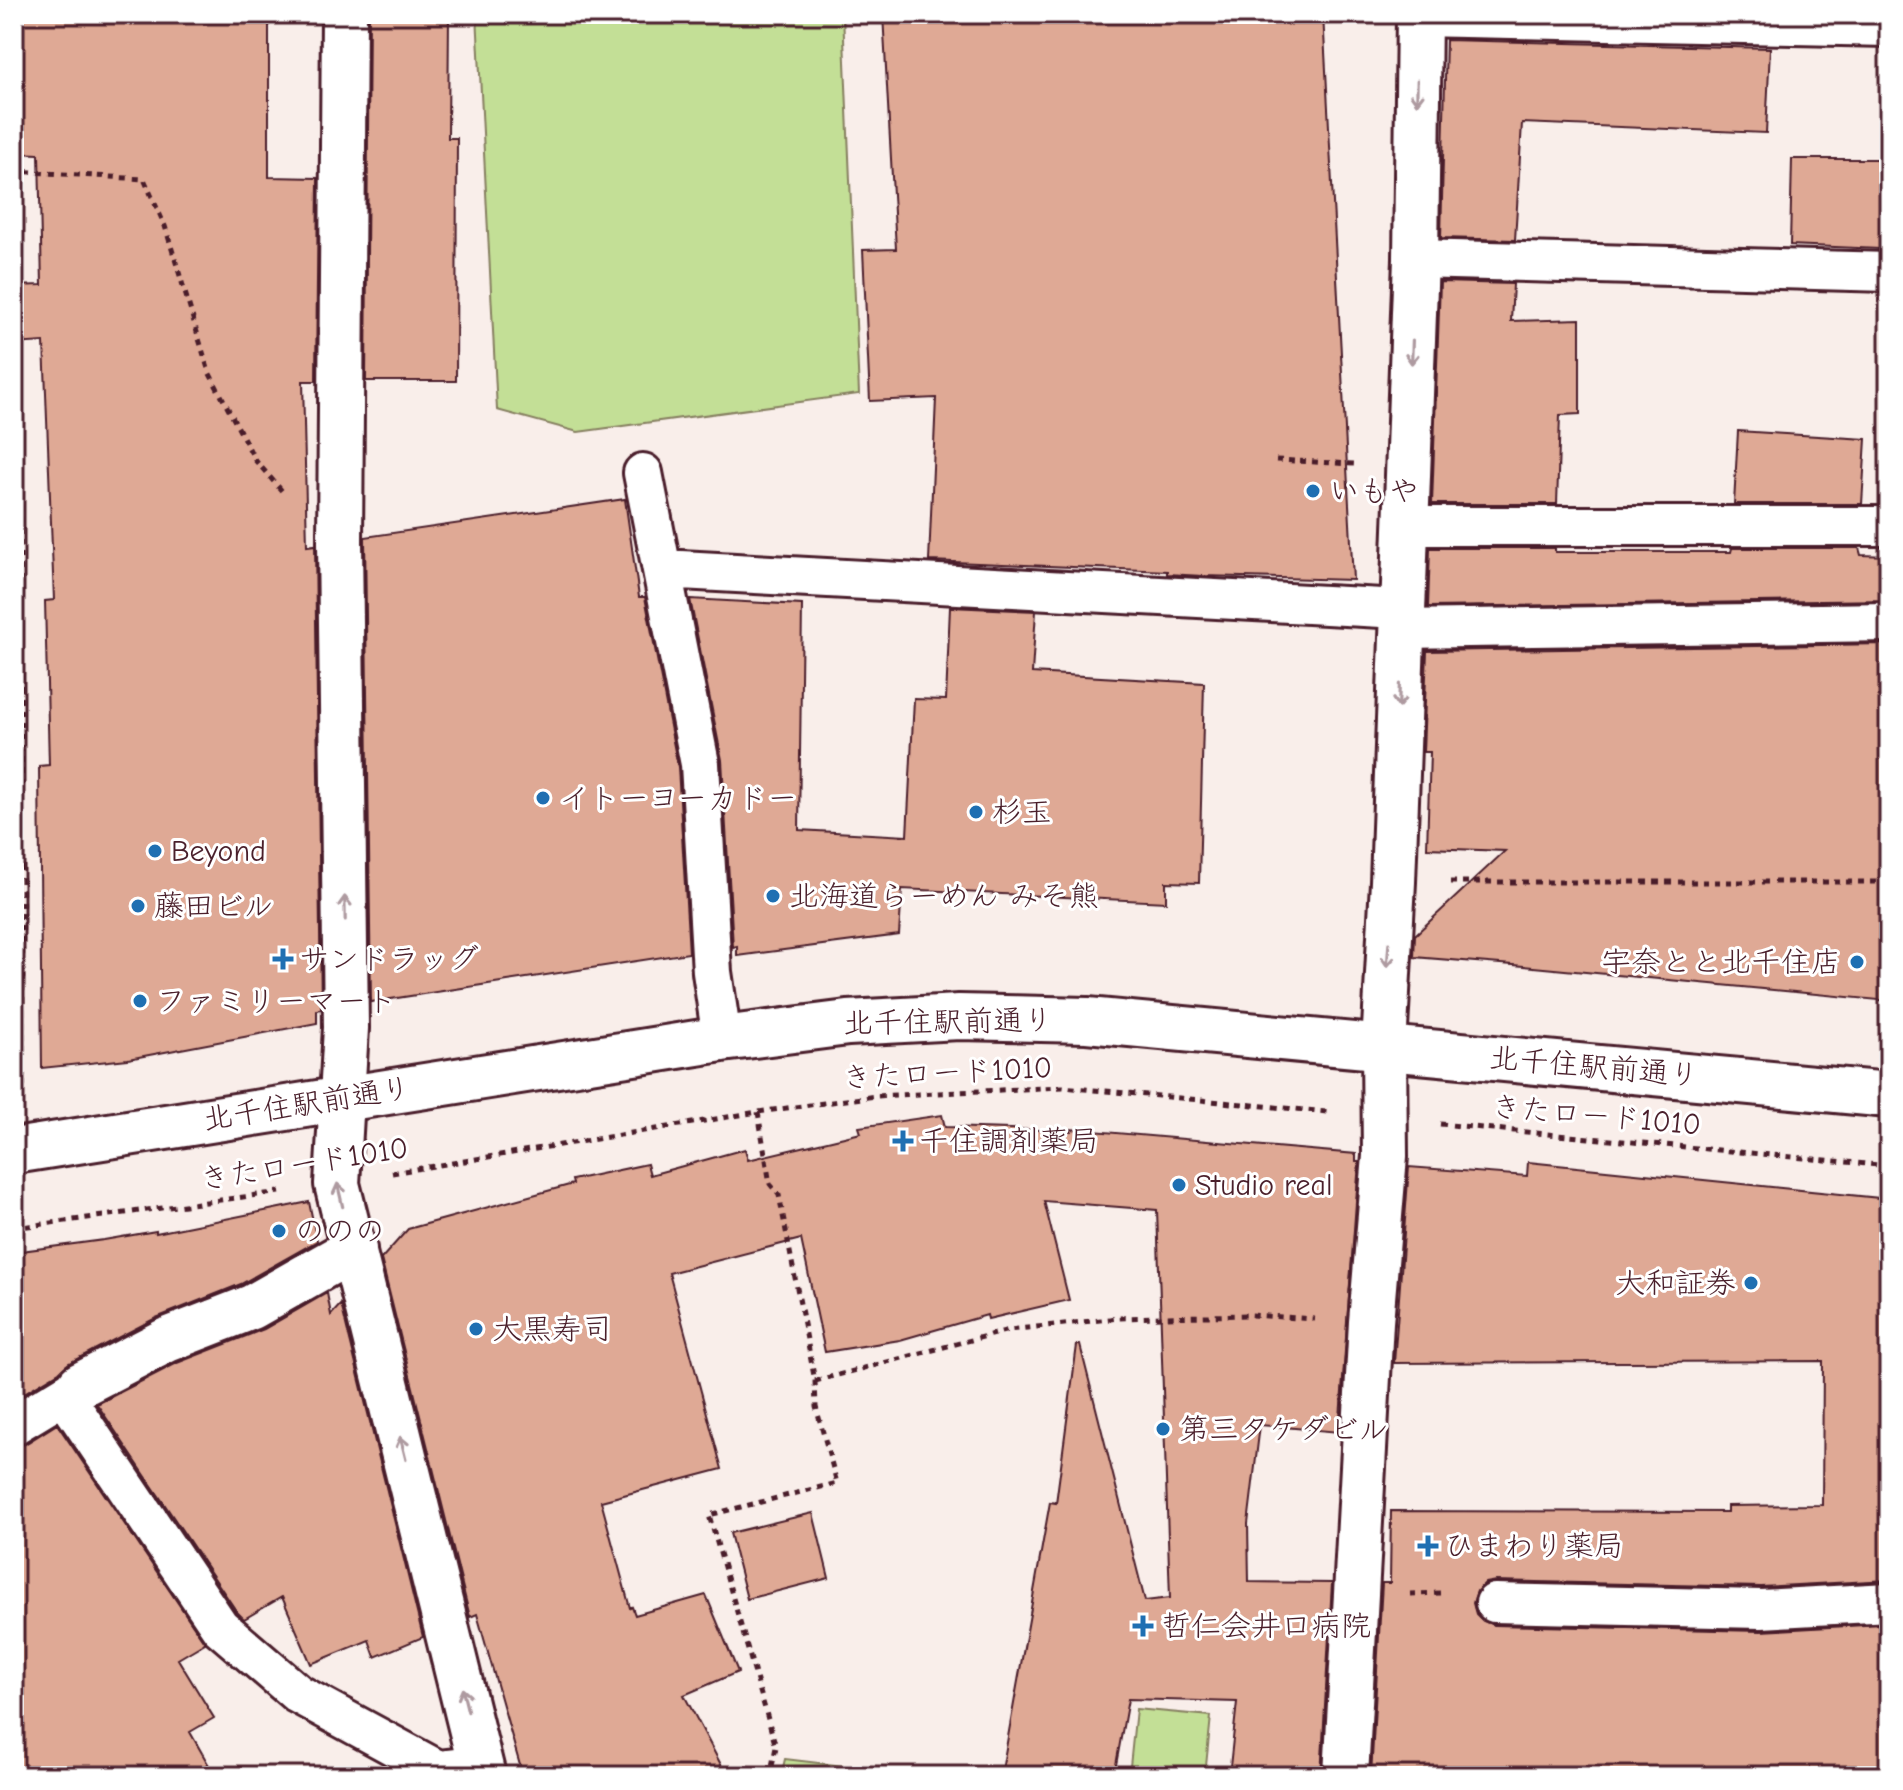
<svg xmlns="http://www.w3.org/2000/svg" width="1903" height="1790" viewBox="0 0 1903 1790" font-family="'Comic Neue','Klee One',sans-serif">
<style>
.green{fill:#c3df96;stroke:#867f60;stroke-width:2}
.building{fill:#dfa995;stroke:#4a1f2b;stroke-width:2}
.lines{fill:none;stroke-linecap:round;stroke-linejoin:round}
.service-casing{stroke:#4a1f2b;stroke-width:44}
.minor-casing{stroke:#4a1f2b;stroke-width:50}
.tertiary-casing{stroke:#4a1f2b;stroke-width:50}
.path{stroke:#4a1f2b;stroke-width:5;stroke-dasharray:6 6;stroke-linecap:butt}
.service{stroke:#fff;stroke-width:38}
.minor{stroke:#fff;stroke-width:44}
.tertiary{stroke:#fff;stroke-width:44}
.oneway{stroke:#ae9aa0}
.poi-dot{fill:#1f6fb2;stroke:#fff;stroke-width:3}
.labels{text-anchor:middle;dominant-baseline:central;stroke-width:6;stroke-linejoin:round;paint-order:stroke}
.poi-label{font-size:30px;fill:#4a1f2b;stroke:#fff;text-anchor:start}
.street-label{font-size:30px;fill:#4a1f2b;stroke:#fff}
</style>
<rect width="100%" height="100%" fill="#f9eeea"/>
<filter id="ink" filterUnits="userSpaceOnUse"><feTurbulence type="fractalNoise" baseFrequency=".0125" numOctaves="2"/><feDisplacementMap in="SourceGraphic" scale="16" xChannelSelector="R" yChannelSelector="G"/><feConvolveMatrix kernelMatrix="1 2 1 2 8 2 1 2 1" color-interpolation-filters="sRGB"/></filter>
<g filter="url(#ink)">
<!-- green -->
<path class="green" d="M477,14H843L859,394L578,432L497,410Z
M1136,1709L1211,1716L1205,1776H1129Z
M785,1759L927,1776H781Z"/>
<!-- building -->
<path class="building" d="M14,14H269V177L318,178L316,381H303L307,546L315,545L321,1009L317,1010V1023L128,1059L42,1068L39,766L49,765L45,601L54,600L44,342L14,344V286L42,285L39,154L14,153Z
M369,14H449L448,138H457L456,381H366Z
M883,14H1323L1353,580L1203,576L1167,574V571L929,561L936,398L870,401L863,250L896,249Z
M1446,40L1770,48L1766,133L1522,123L1515,240L1441,238Z
M1792,159H1881L1880,249L1790,245Z
M1440,282L1513,284L1511,321L1580,319V414L1560,415L1557,504H1432Z
M1738,431L1866,439L1862,504H1734Z
M625,499L639,597H645L678,767L689,953L371,1002L365,537Z
M1430,548H1555V552H1731L1732,548H1859L1861,555L1889,556V600L1428,607Z
M690,599L802,605L799,830L907,836L914,699L946,700L950,607L1036,611L1032,673L1204,683L1199,883L1166,882V902L902,889L899,935L737,956V946L733,947L722,760Z
M1889,644V1001L1513,965L1414,957L1415,935L1505,851L1427,848L1430,752H1423L1427,651Z
M942,1115L945,1127L1071,1131V1129L1356,1154V1162H1359L1339,1432L1260,1425L1248,1524L1249,1582L1332,1583L1321,1776H1229L1237,1702L1128,1699L1114,1776H1001L1050,1502L1056,1503L1077,1345H1080L1145,1601L1170,1598L1157,1210L1044,1201L1069,1300L988,1319L987,1315L900,1340L825,1352L801,1239L669,1273L722,1469L601,1501L630,1608L632,1607L635,1615L706,1595L738,1672L684,1695L727,1776H523L477,1614L470,1617L381,1259L408,1229L573,1184L572,1180L647,1164L650,1175L745,1149L748,1160L861,1133L859,1127Z
M1528,1162L1889,1199V1580L1761,1587L1496,1581L1485,1583L1477,1591L1473,1603L1476,1614L1483,1621L1494,1625L1761,1631L1882,1624L1881,1681H1889V1754H1883L1884,1776H1371L1382,1583H1390L1391,1511L1727,1512V1506L1822,1505L1823,1361L1394,1363L1409,1167L1527,1176Z
M309,1202L317,1241L241,1284L156,1318L69,1363L59,1372L14,1399V1252L104,1240L156,1231V1233Z
M327,1293L331,1315L341,1304L423,1637L375,1657L369,1640L311,1664L282,1597L244,1619L237,1612L97,1404L177,1363L264,1329Z
M57,1424L205,1643L178,1659L214,1718L190,1732L215,1776H14V1447L25,1444Z
M813,1513L829,1578L747,1599L730,1533Z"/>
<g class="lines">
<defs>
<path id="service" d="M1418,17L1889,27
M1416,259L1889,272
M643,473L700,764L712,972L722,1039
M1405,526H1889
M662,569L1401,609
M1401,629L1889,622
M64,1395L220,1627L298,1694L438,1770L481,1765
M14,1425L80,1385
M1495,1603L1761,1609L1889,1602"/>
<path id="minor" d="M344,14L340,542L346,1028L337,1184L483,1776
M80,1385L167,1340L252,1307L354,1249
M1346,1776L1371,1322L1385,1156L1384,1047L1393,882L1416,259L1419,14"/>
<path id="tertiary" d="M14,1151L722,1039L848,1023L959,1017L1087,1020L1889,1095"/>
</defs>
<!-- service casing -->
<use href="#service" class="service-casing"/>
<!-- minor casing -->
<use href="#minor" class="minor-casing"/>
<!-- tertiary casing -->
<use href="#tertiary" class="tertiary-casing"/>
<!-- path -->
<path class="path" d="M14,171L144,179L165,226L209,372L255,460L282,491
M1276,460L1354,464
M14,463H20L23,1087
M1450,882H1889
M758,1112L770,1184L779,1195L815,1381L816,1407L837,1483L709,1515L776,1747L770,1776
M1440,1124L1889,1166
M392,1173L758,1112L876,1096L1063,1087L1327,1112
M14,1228L280,1192
M815,1381L1009,1330L1119,1318L1250,1315L1314,1319
M1410,1594L1444,1593"/>
<!-- service -->
<use href="#service" class="service"/>
<!-- minor -->
<use href="#minor" class="minor"/>
<!-- tertiary -->
<use href="#tertiary" class="tertiary"/>
</g>
<!-- one-way arrows -->
<defs><path id="oneway-shaft" d="M-6 0H5M1.5-3L5.5 0L1.5 3" fill="none" stroke-width="1.6" stroke-linecap="round" stroke-linejoin="round" transform="scale(2)"/></defs>
<g class="oneway">
<use href="#oneway-shaft" transform="translate(1417 92) rotate(91)"/>
<use href="#oneway-shaft" transform="translate(1412 352) rotate(92)"/>
<use href="#oneway-shaft" transform="translate(1399 696) rotate(92)"/>
<use href="#oneway-shaft" transform="translate(345 908) rotate(-91)"/>
<use href="#oneway-shaft" transform="translate(1388 955) rotate(94)"/>
<use href="#oneway-shaft" transform="translate(340 1195) rotate(-103)"/>
<use href="#oneway-shaft" transform="translate(403 1448) rotate(-104)"/>
<use href="#oneway-shaft" transform="translate(465 1700) rotate(-104)"/>
</g>
</g>
<!-- markers -->
<g class="poi-dot">
<circle cx="1313" cy="491" r="8"/>
<circle cx="543" cy="798" r="8"/>
<circle cx="976" cy="812" r="8"/>
<circle cx="155" cy="851" r="8"/>
<circle cx="773" cy="896" r="8"/>
<circle cx="138" cy="906" r="8"/>
<path d="M279 947h8v8h8v8h-8v8h-8v-8h-8v-8h8z"/>
<circle cx="1857" cy="962" r="8"/>
<circle cx="140" cy="1001" r="8"/>
<path d="M899 1129h8v8h8v8h-8v8h-8v-8h-8v-8h8z"/>
<circle cx="1179" cy="1185" r="8"/>
<circle cx="279" cy="1231" r="8"/>
<circle cx="1751" cy="1283" r="8"/>
<circle cx="476" cy="1329" r="8"/>
<circle cx="1163" cy="1429" r="8"/>
<path d="M1424 1534h8v8h8v8h-8v8h-8v-8h-8v-8h8z"/>
<path d="M1139 1614h8v8h8v8h-8v8h-8v-8h-8v-8h8z"/>
</g>
<g class="labels">
<!-- poi labels -->
<g class="poi-label">
<text x="1329" y="491">いもや</text>
<text x="559" y="798">イトーヨーカドー</text>
<text x="992" y="812">杉玉</text>
<text x="171" y="851">Beyond</text>
<text x="789" y="896">北海道らーめん みそ熊</text>
<text x="154" y="906">藤田ビル</text>
<text x="299" y="959">サンドラッグ</text>
<text x="1841" y="962" text-anchor="end">宇奈とと北千住店</text>
<text x="156" y="1001">ファミリーマート</text>
<text x="919" y="1141">千住調剤薬局</text>
<text x="1195" y="1185">Studio real</text>
<text x="295" y="1231">ののの</text>
<text x="1735" y="1283" text-anchor="end">大和証券</text>
<text x="492" y="1329">大黒寿司</text>
<text x="1179" y="1429">第三タケダビル</text>
<text x="1444" y="1546">ひまわり薬局</text>
<text x="1161" y="1626">哲仁会井口病院</text>
</g>
<!-- street labels -->
<g class="street-label">
<text transform="translate(948 1022) rotate(-1)">北千住駅前通り</text>
<text transform="translate(1594 1067) rotate(5)">北千住駅前通り</text>
<text transform="translate(947 1073) rotate(-3)">きたロード1010</text>
<text transform="translate(307 1104) rotate(-9)">北千住駅前通り</text>
<text transform="translate(1596 1116) rotate(5)">きたロード1010</text>
<text transform="translate(304 1164) rotate(-9)">きたロード1010</text>
</g>
</g>
<!-- margin -->
<rect width="1903" height="1790" fill="none" stroke="#fff" stroke-width="48"/>
<rect x="24" y="24" width="1855" height="1742" fill="none" stroke="#4a1f2b" stroke-width="3" filter="url(#ink)"/>
</svg>
